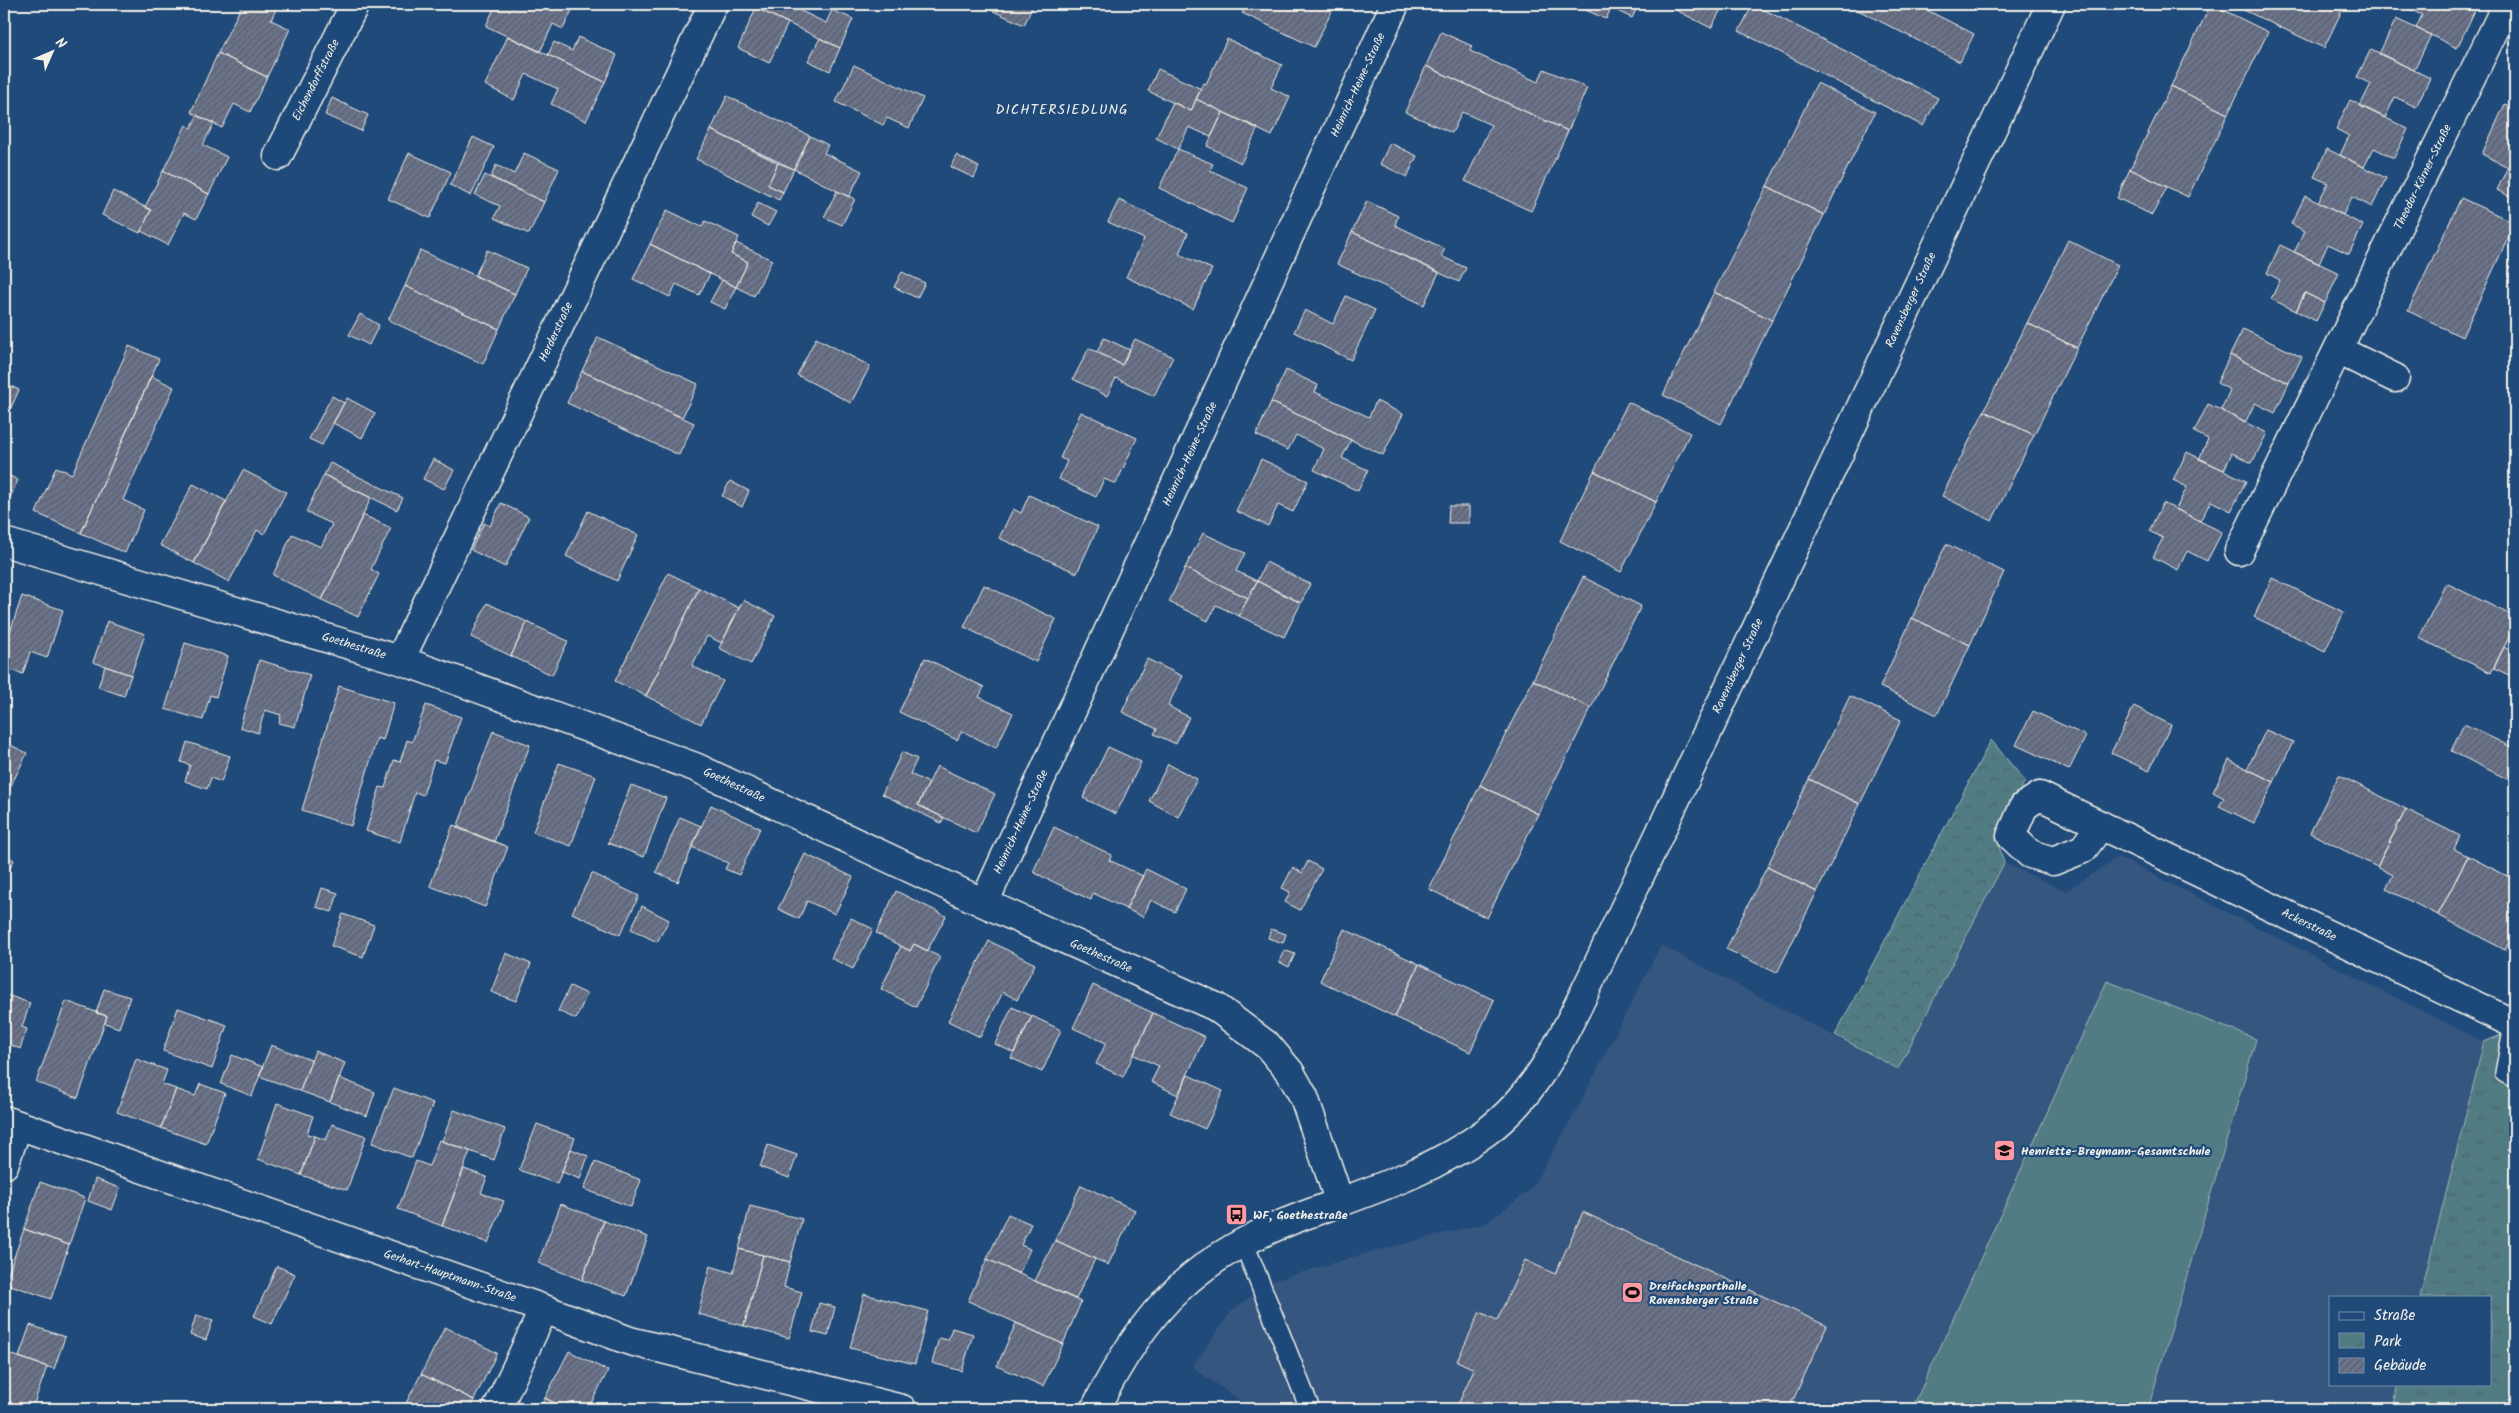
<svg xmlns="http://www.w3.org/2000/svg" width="2519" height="1413" viewBox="0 0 2519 1413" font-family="Kalam,sans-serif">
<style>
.built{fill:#36567f}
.grass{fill:#517c84;stroke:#a2b6b6}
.forest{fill:url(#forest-crowns);stroke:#a2b6b6}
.park{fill:url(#park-tufts);stroke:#a2b6b6}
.building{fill:url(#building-hatch);stroke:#f4f1e8}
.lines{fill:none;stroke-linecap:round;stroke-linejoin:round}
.lane-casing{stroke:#f4f1e8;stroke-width:22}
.street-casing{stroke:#f4f1e8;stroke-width:31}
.lane{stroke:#1f4a7a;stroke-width:19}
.street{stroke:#1f4a7a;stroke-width:28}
.labels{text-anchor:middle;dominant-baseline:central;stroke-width:4.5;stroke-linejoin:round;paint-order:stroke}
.street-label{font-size:12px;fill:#f4f1e8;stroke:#1f4a7a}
.poi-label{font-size:12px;font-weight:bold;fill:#f4f1e8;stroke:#1f4a7a;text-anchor:start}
.neighbourhood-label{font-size:14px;letter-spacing:1px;fill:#f4f1e8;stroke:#1f4a7a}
</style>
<defs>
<pattern id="forest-crowns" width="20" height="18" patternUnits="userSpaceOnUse" patternTransform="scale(1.25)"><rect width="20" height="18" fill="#517c84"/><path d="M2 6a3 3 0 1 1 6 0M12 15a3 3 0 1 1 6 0" fill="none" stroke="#4d6568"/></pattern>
<pattern id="park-tufts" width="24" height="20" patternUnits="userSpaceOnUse" patternTransform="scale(1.25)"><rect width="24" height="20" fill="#517c84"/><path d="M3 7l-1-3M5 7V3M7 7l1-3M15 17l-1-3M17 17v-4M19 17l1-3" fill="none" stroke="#4d6568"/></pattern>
<pattern id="building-hatch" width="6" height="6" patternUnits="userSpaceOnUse" patternTransform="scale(1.25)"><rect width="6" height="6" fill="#6a738b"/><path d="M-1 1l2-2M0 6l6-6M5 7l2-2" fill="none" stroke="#5a5e68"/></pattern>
</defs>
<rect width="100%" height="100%" fill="#1f4a7a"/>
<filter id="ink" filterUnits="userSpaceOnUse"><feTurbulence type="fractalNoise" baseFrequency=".02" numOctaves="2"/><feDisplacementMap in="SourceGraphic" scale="10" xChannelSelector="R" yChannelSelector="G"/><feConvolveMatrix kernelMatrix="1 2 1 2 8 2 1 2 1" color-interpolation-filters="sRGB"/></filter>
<g filter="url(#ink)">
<!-- built -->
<path class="built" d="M2118,857L2484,1042L2420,1297H2330V1384H2398L2392,1409H1252L1192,1367L1231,1312L1269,1282L1363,1254L1486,1223L1531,1189L1575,1113L1661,945L1897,1069L2004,863L2066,891Z"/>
<!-- grass -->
<path class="grass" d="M2107,981L2256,1039L2148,1409H1912Z"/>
<!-- forest -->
<path class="forest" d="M1991,740L2025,781L1996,836L2004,863L1898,1069L1835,1035Z"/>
<!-- park -->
<path class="park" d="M2515,1029V1409H2392L2398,1384H2490V1297H2420L2484,1042Z"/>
<!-- building -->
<path class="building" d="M248,4H271L277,7L271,20L290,29L267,77L218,53L242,5L247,6Z
M496,4H565L573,8L563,29L553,24L540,52L486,26Z
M759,4H802L799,10L826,23L832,10L853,19L840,48L756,8Z
M978,4H1034L1024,25Z
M1246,4H1333L1335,5L1314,47L1242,13Z
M1572,4H1613L1606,19Z
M1613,4H1639L1632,18L1611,8Z
M1676,4H1724L1711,28L1674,9Z
M1753,4L1938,98L1923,126L1739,31Z
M1846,4H1915L1974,34L1960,62Z
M2211,4L2268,32L2228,114L2171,86Z
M2231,4H2345L2324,48Z
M2398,4H2478L2457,48L2416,28L2422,15Z
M756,8L788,23L769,63L738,48Z
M2396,19L2431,35L2414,70L2379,54Z
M1441,32L1472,46L1470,51L1538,82L1544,69L1587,88L1568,131L1426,66Z
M508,36L605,82L586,121L551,104L558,89L526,74L514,100L485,85Z
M578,37L617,55L605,82L548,55L554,42L572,51Z
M820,38L840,48L830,71L808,61Z
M1227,39L1282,65L1271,88L1290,97L1272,136L1196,99L1203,83L1206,84Z
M2371,49L2430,78L2416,107L2395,97L2385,118L2360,106L2371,84L2357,77Z
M218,53L267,77L250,112L234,104L222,128L191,112Z
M854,65L923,98L909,128L887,118L883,125L836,102Z
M1426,66L1568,131L1531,211L1465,181L1491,125L1462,112L1452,133L1405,112Z
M1158,69L1201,89L1191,111L1148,91Z
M1817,83L1875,112L1824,215L1767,186Z
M2171,86L2228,114L2188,197L2130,169Z
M727,96L810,136L794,169L711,130Z
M332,98L368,115L361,131L325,115Z
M1196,99L1223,112L1211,137L1189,127L1178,149L1156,138L1173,102L1191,111Z
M2350,100L2408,129L2394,158L2374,148L2364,167L2340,155L2349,136L2336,129Z
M2505,104L2515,109V152L2508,167L2482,154Z
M1223,112L1258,128L1241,163L1207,146Z
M197,116L214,123L203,145L227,157L209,194L163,171L186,125L191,128Z
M711,130L778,163L768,185L783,192L779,200L696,159Z
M810,136L828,145L824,153L862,171L849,197L794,169Z
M473,137L494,147L471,196L450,185Z
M1390,143L1417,156L1407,177L1380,164Z
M1178,149L1213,164L1210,170L1248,188L1232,223L1159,188Z
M2327,149L2386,178L2372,207L2352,197L2343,215L2318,203L2328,183L2314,177Z
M2515,152V199L2497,190Z
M409,153L451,172L430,218L388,199Z
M524,153L559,169L544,202L491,177L496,165L514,174Z
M956,155L979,167L974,178L951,167Z
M778,163L794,169L783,192L768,185Z
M2130,169L2167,187L2152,215L2117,198Z
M163,171L209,194L196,219L184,213L168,245L141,231L151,210L145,207Z
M485,175L544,202L529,234L494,218L500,206L475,195Z
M1767,186L1824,215L1772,320L1714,292Z
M113,191L151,210L140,233L102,215Z
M837,191L855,199L842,225L824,217Z
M2305,196L2363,225L2349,254L2328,244L2319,264L2294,252L2305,231L2291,224Z
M2461,198L2515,223L2462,337L2408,311Z
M1119,200L1188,233L1179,254L1212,269L1193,309L1126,277L1144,239L1108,222Z
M1367,201L1398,216L1395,225L1445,249L1441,256L1466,268L1459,282L1352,232Z
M758,203L776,212L768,226L751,217Z
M667,210L702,227L705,221L739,237L731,254L748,262L736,287L650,244Z
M1352,232L1439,272L1424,305L1337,264Z
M2068,240L2118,265L2077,348L2027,323Z
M736,243L772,260L754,296L736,287L748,262L731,254Z
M650,244L710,274L699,295L676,284L670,297L633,279Z
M2280,245L2339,273L2325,303L2305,293L2296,311L2271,299L2280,280L2267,273Z
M420,250L515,294L499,329L405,286Z
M487,250L527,268L515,294L475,276Z
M902,272L925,283L917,298L894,287Z
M722,280L736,287L725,309L710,302Z
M405,286L499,329L483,364L388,320Z
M1714,292L1772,320L1721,424L1663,395Z
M2305,293L2325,303L2316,321L2296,311Z
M1346,296L1375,310L1351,360L1294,332L1305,310L1333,324Z
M360,314L379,325L369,345L349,335Z
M2027,323L2077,348L2034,435L1984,411Z
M2243,329L2302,357L2289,383L2230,355Z
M598,337L698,384L682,418L582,371Z
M816,338L870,366L851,403L797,375Z
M1104,338L1130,350L1122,365L1097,352Z
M1135,339L1173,357L1154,396L1116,378L1107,396L1073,379L1089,348L1122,365Z
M129,346L159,359L81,533L36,513L56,467L72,474Z
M2230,355L2289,383L2275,413L2255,403L2245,423L2221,410L2230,390L2217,383Z
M1286,370L1318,385L1315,392L1369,417L1376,401L1403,414L1383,455L1271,402Z
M582,371L694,423L679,455L567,403Z
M151,376L174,387L123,500L144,510L125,553L81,533Z
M4,383L19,390L4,423Z
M332,396L344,403L322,445L309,439Z
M347,398L375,413L362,438L333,423Z
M1271,402L1351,440L1342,458L1368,470L1358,491L1314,470L1324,449L1296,435L1288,450L1256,435Z
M1628,402L1690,433L1656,502L1594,471Z
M2208,404L2267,433L2252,463L2232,453L2224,470L2199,459L2208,439L2194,432Z
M1984,411L2034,435L1992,521L1942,496Z
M1081,412L1137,438L1116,484L1104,479L1096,497L1059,479L1067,461L1060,458Z
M2187,452L2246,481L2231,511L2211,501L2200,521L2176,509L2187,487L2173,480Z
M433,459L454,470L444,489L423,479Z
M1261,459L1308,481L1293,512L1278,505L1268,526L1236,511Z
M330,463L403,498L397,510L324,475Z
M243,470L286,492L264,534L257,530L229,582L194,563Z
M1594,471L1656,502L1621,572L1560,541Z
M4,473L18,480L4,511Z
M324,475L371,498L322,600L273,575L292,534L321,547L332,524L306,512Z
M730,481L749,491L742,507L722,496Z
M193,484L226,501L194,563L160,545Z
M1029,495L1098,527L1077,573L999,538L1013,509L1021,513Z
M501,503L529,517L505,567L471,550L484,523L490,526Z
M2163,503L2222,532L2207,561L2187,551L2178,570L2153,557L2163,538L2149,531Z
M1449,506H1469V523H1448Z
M588,511L638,535L617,581L566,556Z
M363,515L391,528L371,569L379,574L358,617L322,600Z
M1203,533L1245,553L1236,571L1257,581L1248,598L1185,568Z
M1946,544L2004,572L1970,645L1912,618Z
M1266,562L1310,584L1301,603L1257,581Z
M1185,568L1248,598L1239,616L1216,605L1208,621L1169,602Z
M668,573L699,588L646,696L615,681Z
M1583,577L1641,606L1591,708L1533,680Z
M2272,578L2344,612L2325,651L2254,617Z
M1257,581L1301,603L1284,637L1239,616Z
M2446,583L2515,617V624L2491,673L2419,638Z
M984,585L1056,619L1036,662L964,627Z
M699,588L739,608L722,643L707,636L692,666L723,681L701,724L646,696Z
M22,596L63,610L47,658L30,652L23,674L4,667V644H6Z
M743,600L775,616L751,664L719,648Z
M487,603L527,622L511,656L471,637Z
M1912,618L1970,645L1937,715L1880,687Z
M107,621L145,634L131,675L93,662Z
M527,622L568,641L552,675L511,656Z
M185,643L228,656L216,697L210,695L203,720L165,709Z
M2504,647L2515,653V678L2494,668Z
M925,658L984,687L979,697L1013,713L996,748L962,731L957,740L899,712Z
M1147,659L1182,676L1168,706L1189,717L1176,744L1154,734L1157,729L1122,712Z
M259,660L310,675L295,727L279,723L281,715L265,710L258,733L240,727Z
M105,666L131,675L124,696L98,687Z
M1533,680L1591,708L1538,814L1480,785Z
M339,686L394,703L383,740L377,738L351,826L302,810Z
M1850,696L1901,720L1860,804L1809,779Z
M426,705L461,717L445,763L434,760L423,795L415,792L400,842L366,831L380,787L385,788L394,760L400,762L407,740L412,742Z
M2134,706L2171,725L2149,771L2111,753Z
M2033,711L2086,736L2069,770L2016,745Z
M2464,724L2515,749V783L2451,751Z
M2266,730L2293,742L2274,782L2247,769Z
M493,731L530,745L494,842L457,828Z
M4,742L27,753L4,800Z
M187,742L230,756L221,782L211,778L207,789L185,781L190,765L181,762Z
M1108,747L1141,762L1116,814L1083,798Z
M902,752L917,759L910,774L929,783L918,805L944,818L941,823L882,794Z
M2229,760L2274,782L2254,823L2219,806L2224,798L2213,792Z
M559,763L596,776L571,846L533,832Z
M1168,764L1197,779L1178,817L1149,801Z
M937,766L995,794L976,833L918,805Z
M2339,775L2406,809L2377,867L2310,833Z
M1809,779L1860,804L1817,892L1767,867Z
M631,785L666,798L644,857L608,843Z
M1480,785L1538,814L1487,918L1429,889Z
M711,805L760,828L739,875L725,869L728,863L692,847Z
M2406,809L2460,836L2454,849L2468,856L2438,915L2386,889L2393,875L2377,867Z
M680,817L701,826L678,882L656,872Z
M453,825L508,847L485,907L430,886Z
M1054,827L1112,855L1109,860L1143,876L1126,909L1093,893L1091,900L1033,872Z
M4,854L14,860L7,874L4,872Z
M805,854L853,877L835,914L807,901L799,919L778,909Z
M2468,856L2515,880V930L2505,950L2438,915Z
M1308,861L1322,869L1300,910L1285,902L1290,892L1282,888L1293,867L1302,873Z
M1767,867L1817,892L1777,973L1726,949Z
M1146,869L1186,889L1175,912L1151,900L1143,917L1126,909Z
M592,873L639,896L620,935L572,913Z
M322,888L338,893L332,912L316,907Z
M896,891L946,916L927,951L914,944L910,951L876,933Z
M642,906L669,920L657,942L631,929Z
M343,914L374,925L363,957L331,946Z
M851,918L873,929L853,969L831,958Z
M1271,929L1286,934L1283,943L1268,938Z
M1344,929L1419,964L1395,1017L1320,981Z
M989,941L1035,964L1017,1000L1003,992L980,1037L948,1021Z
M914,944L940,957L916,1007L881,989L901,946L910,951Z
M1284,950L1295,954L1289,967L1279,962Z
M506,953L531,964L516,1001L491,992Z
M1419,964L1494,1000L1470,1052L1395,1017Z
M1093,985L1153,1013L1123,1077L1096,1064L1106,1043L1073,1028Z
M570,986L587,994L576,1019L558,1011Z
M104,989L130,997L119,1028L105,1023L107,1016L96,1013Z
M4,994L30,1003L22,1027L27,1029L20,1049L11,1045L4,1067Z
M66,1001L107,1016L78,1098L36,1082Z
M1012,1007L1032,1016L1014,1053L995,1044Z
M178,1008L227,1025L212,1069L163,1051Z
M1153,1013L1205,1037L1178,1095L1151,1082L1159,1066L1134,1055Z
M1032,1016L1061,1030L1042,1072L1011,1058Z
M271,1045L311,1060L300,1091L259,1076Z
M315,1051L345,1063L330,1102L300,1091Z
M232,1055L263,1067L252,1096L221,1084Z
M136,1059L167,1070L162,1084L176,1089L161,1128L117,1112Z
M1188,1075L1223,1091L1205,1129L1170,1113Z
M339,1078L375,1092L367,1116L330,1102Z
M200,1084L225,1093L206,1144L161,1128L176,1089L195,1096Z
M394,1088L433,1103L412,1158L372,1143Z
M277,1103L313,1116L307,1134L315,1136L301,1175L258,1159Z
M454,1110L505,1129L494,1160L442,1141Z
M332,1124L366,1136L347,1190L301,1175L315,1136L326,1140Z
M537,1124L575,1138L557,1184L519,1170Z
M439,1140L470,1151L442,1226L398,1209L416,1161L429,1166Z
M768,1145L797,1155L789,1178L760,1167Z
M571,1149L588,1156L580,1179L562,1172Z
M595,1162L641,1180L631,1207L584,1189Z
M464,1169L487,1177L481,1193L504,1201L488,1243L442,1226Z
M95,1179L120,1188L112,1210L88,1201Z
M40,1182L85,1198L69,1245L24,1229Z
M1081,1185L1135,1210L1108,1265L1055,1240Z
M561,1204L604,1221L582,1280L538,1263Z
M750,1206L802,1219L790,1262L739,1249Z
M1583,1212L1827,1326L1789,1409H1456L1474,1369L1457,1361L1480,1312L1497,1320L1525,1260L1555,1274Z
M1008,1214L1031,1224L1021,1245L1030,1249L1019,1274L987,1259Z
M604,1221L648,1237L626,1296L582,1280Z
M24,1229L69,1245L51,1299L5,1283Z
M1055,1240L1095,1259L1076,1299L1035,1281Z
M739,1249L763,1255L744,1326L698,1314L710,1266L733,1273Z
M763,1255L790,1262L784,1287L802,1292L789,1338L744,1326Z
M987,1259L1081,1302L1063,1344L968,1301Z
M277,1266L295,1274L272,1324L254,1316Z
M864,1294L928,1311L915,1364L850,1348Z
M819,1303L835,1307L828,1336L812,1332Z
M196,1315L213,1320L206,1340L190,1335Z
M1016,1323L1063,1344L1043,1386L997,1366Z
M30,1325L65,1337L54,1369L19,1357Z
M445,1327L497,1353L474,1400L421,1374Z
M952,1328L973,1334L962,1371L932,1363L939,1338L948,1340Z
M569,1351L608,1371L588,1409H566L545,1398Z
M4,1352L47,1367L32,1409H18L8,1405L7,1409H4Z
M421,1374L474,1400L469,1409H403Z
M545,1398L566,1409H539Z"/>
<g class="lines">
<defs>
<path id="lane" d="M2514,1024L2505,1073L2515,1078
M1243,1241L1310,1409"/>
<path id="street" d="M278,156L355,4
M2338,350L2395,378
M4,542L400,660L695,767L984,903L1216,1007L1268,1046L1290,1072L1304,1097L1340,1203
M2239,551L2507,4
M400,660L713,4
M2101,825L2083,849L2053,861L2030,854L2011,836L2024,806L2040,796L2514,1024L2515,1020
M984,903L1395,4
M4,1120L544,1309L630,1341L902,1409
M4,1165L18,1125
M497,1409L544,1309
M1095,1409C1147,1306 1195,1256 1305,1215C1367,1192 1432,1172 1486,1132C1538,1094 1564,1034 1592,977L2051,4"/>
</defs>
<!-- lane casing -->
<use href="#lane" class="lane-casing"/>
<!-- street casing -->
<use href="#street" class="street-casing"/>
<!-- lane -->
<use href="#lane" class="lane"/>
<!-- street -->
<use href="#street" class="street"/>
</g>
</g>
<!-- icons -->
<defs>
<symbol id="school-square" viewBox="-11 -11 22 22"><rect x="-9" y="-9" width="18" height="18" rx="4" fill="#ff9aa2" stroke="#1f4a7a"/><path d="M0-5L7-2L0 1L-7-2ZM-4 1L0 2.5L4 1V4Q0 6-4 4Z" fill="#111"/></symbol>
<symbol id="bus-square" viewBox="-11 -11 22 22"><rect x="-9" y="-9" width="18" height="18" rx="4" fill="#ff9aa2" stroke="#1f4a7a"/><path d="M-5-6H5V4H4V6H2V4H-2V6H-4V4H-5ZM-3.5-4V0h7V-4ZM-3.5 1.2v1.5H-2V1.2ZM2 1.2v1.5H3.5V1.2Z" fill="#111"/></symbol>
<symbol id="stadium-square" viewBox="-11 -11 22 22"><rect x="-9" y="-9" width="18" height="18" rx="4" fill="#ff9aa2" stroke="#1f4a7a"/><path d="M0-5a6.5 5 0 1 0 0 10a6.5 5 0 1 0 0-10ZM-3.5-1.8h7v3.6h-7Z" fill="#111"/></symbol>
</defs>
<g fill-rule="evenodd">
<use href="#school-square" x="1992" y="1138" width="25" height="25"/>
<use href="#bus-square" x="1224" y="1202" width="25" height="25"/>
<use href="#stadium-square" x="1620" y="1280" width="25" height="25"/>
</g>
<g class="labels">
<!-- street labels -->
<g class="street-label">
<text transform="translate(316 80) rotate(-63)">Eichendorffstraße</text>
<text transform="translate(1358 85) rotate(-65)">Heinrich-Heine-Straße</text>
<text transform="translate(2423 177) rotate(-64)">Theodor-Körner-Straße</text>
<text transform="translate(1911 300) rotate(-65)">Ravensberger Straße</text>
<text transform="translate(556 332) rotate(-65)">Herderstraße</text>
<text transform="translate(1190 454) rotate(-65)">Heinrich-Heine-Straße</text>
<text transform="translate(354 646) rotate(17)">Goethestraße</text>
<text transform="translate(1738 666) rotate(-65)">Ravensberger Straße</text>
<text transform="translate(734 785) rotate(25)">Goethestraße</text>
<text transform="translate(1021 822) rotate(-65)">Heinrich-Heine-Straße</text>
<text transform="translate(2309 925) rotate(26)">Ackerstraße</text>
<text transform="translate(1101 956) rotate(24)">Goethestraße</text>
<text transform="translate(450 1276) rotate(19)">Gerhart-Hauptmann-Straße</text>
</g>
<!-- poi labels -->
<g class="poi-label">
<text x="2021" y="1151">Henriette-Breymann-Gesamtschule</text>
<text x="1253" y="1215">WF, Goethestraße</text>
<text x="1649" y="1286">Dreifachsporthalle<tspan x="1649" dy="14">Ravensberger Straße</tspan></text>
</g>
<!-- neighbourhood labels -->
<g class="neighbourhood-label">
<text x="1062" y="110">DICHTERSIEDLUNG</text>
</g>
</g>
<!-- margin -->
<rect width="2519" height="1413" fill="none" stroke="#1f4a7a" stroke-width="20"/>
<rect x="10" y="10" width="2499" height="1393" fill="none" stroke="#f4f1e8" stroke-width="2" filter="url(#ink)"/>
<!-- legend -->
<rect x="2329" y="1296" width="162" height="90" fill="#1f4a7a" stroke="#748da6"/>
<rect x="2339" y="1312" width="25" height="8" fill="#1f4a7a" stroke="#748da6"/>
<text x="2374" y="1320" font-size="15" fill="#f4f1e8">Straße</text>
<rect x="2339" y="1333" width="25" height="15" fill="url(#park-tufts)" stroke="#748da6"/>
<text x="2374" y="1346" font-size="15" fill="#f4f1e8">Park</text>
<rect x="2339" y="1358" width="25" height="15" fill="url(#building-hatch)" stroke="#748da6"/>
<text x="2374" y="1370" font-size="15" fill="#f4f1e8">Gebäude</text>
<!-- north arrow -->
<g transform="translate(52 52) rotate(45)" stroke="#1f4a7a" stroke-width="4" paint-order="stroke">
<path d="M0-4L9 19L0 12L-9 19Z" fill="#f4f1e8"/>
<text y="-8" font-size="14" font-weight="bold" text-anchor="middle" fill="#f4f1e8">N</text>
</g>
</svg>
